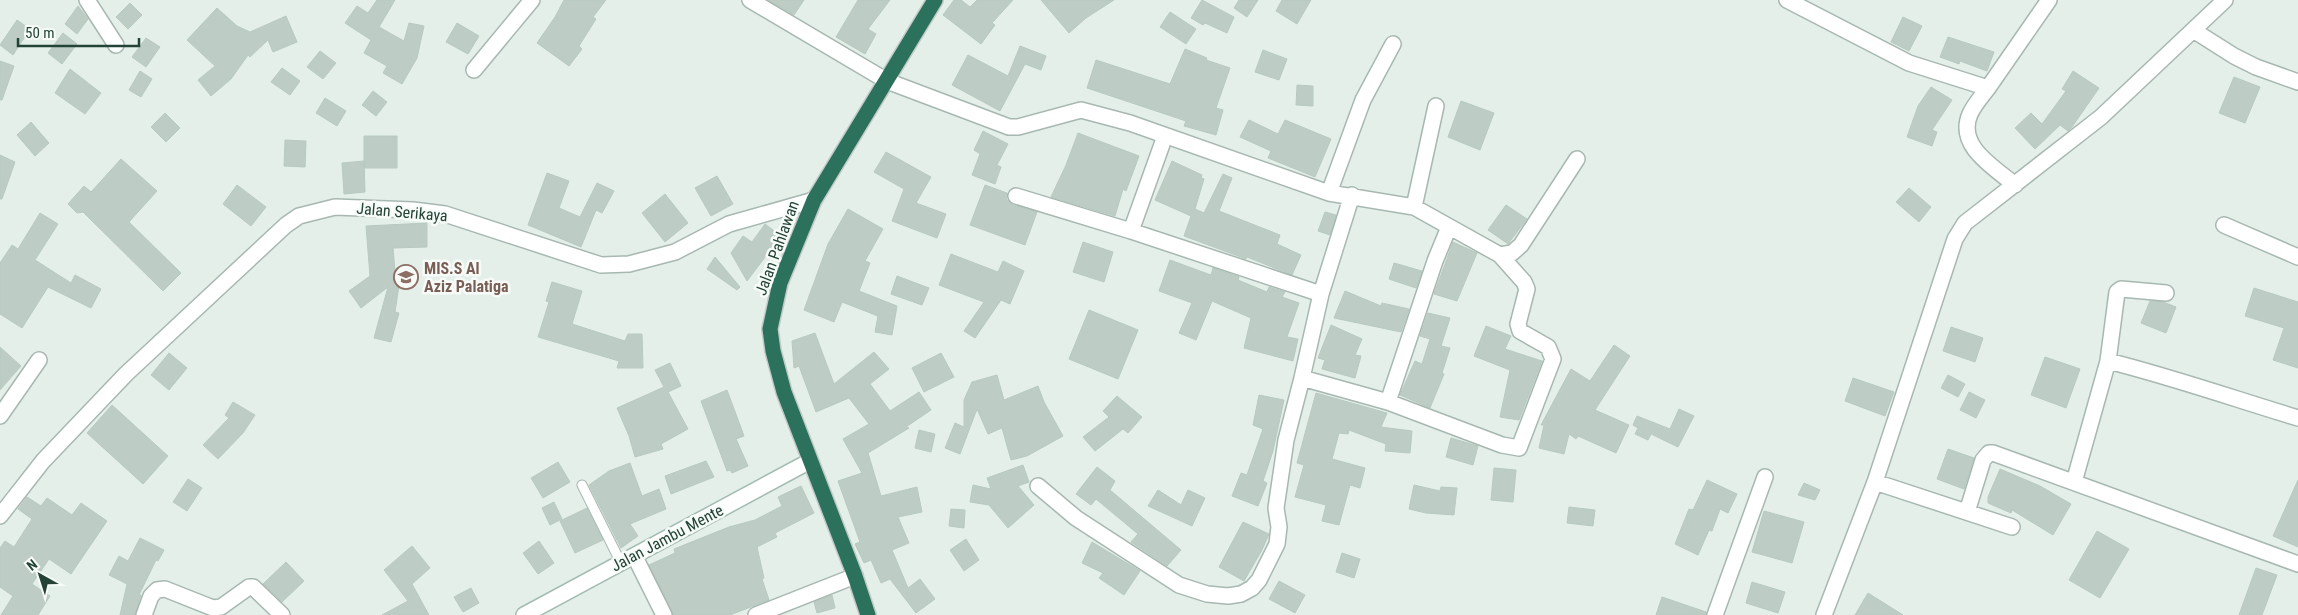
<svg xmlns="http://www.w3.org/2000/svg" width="2298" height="615" viewBox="0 0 2298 615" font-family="'Roboto Condensed',sans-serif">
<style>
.building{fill:#bdcdc5;stroke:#b7cac0}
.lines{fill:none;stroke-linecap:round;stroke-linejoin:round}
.lane-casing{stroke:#a7b8b1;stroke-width:11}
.street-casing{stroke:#a7b8b1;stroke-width:18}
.secondary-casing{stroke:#a3bcb1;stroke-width:18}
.highway-casing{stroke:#c1cac7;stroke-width:18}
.lane{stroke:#fff;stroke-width:9}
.street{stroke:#fff;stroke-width:15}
.secondary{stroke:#fff;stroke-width:15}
.highway{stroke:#2c715c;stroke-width:15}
.labels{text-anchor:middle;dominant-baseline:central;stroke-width:5;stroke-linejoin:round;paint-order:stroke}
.street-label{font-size:16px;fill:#234337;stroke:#f7fbf8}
.education-label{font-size:16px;font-weight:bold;fill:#785e54;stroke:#f7fbf8;text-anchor:start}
</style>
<rect width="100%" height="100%" fill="#e5efea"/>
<!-- building -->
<path class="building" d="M377,0H395L379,27L404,41L409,23L424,26L417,58L402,84L383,73L387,66L364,53L371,40L345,23L357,6L368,13Z
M564,0H606L593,17L596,19L579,46L582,49L569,66L537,43L555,17Z
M768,0H804L794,15Z
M858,0H890L868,29L876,34L865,54L836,37Z
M954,0H961L970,7L977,0H1013L992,23L995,25L981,44L943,15Z
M1041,0H1114L1086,18L1069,33Z
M1202,0L1234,17L1227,33L1205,23L1203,25L1191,18Z
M1239,0H1258L1247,17L1234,8Z
M1282,0H1311L1297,24L1276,11Z
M130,3L142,15L128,29L116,17Z
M78,6L88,19L77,34L65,24Z
M217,8L237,26L250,32L286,16L297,42L273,52L268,40L250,57L248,55L231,79L211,96L198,80L215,66L187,40Z
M1170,12L1196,29L1186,44L1160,27Z
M1903,17L1922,26L1909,51L1891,42Z
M17,20L30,29L13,55L0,45Z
M457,23L479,36L468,54L446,42Z
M63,33L77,44L62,64L48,53Z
M1948,37L1994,52L1987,71L1960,61L1959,64L1940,57Z
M146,38L160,47L146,67L132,57Z
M1020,46L1046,56L1041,70L1025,64L1000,111L952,85L968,55L1008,76Z
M1185,49L1207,58L1206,60L1230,68L1216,108L1223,110L1216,135L1184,126L1186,121L1087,88L1096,60L1170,84Z
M1263,50L1287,59L1279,80L1255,72Z
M320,51L336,63L323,79L307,67Z
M0,61L14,66L2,100H0Z
M282,68L300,81L290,95L271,82Z
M70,69L101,93L85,114L55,93Z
M140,71L152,79L141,97L129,90Z
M2073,71L2099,88L2072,127L2068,131L2060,125L2035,149L2015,128L2031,113L2042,124L2066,91L2062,89Z
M2234,77L2260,87L2245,123L2219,113Z
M1297,85L1313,86V106L1296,105Z
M1931,87L1952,100L1932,130L1937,132L1932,146L1907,137L1918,106Z
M373,91L387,102L376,116L362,105Z
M325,98L346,111L337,126L316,113Z
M1461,101L1494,113L1480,150L1448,137Z
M165,113L180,128L166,142L151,127Z
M1249,120L1278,134L1285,120L1331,139L1315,177L1268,158L1271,151L1240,137Z
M31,122L49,143L35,156L17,135Z
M983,131L1008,144L997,165L1001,167L995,184L972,175L980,154L974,150Z
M1078,133L1139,156L1126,191L1123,189L1115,216L1051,197L1066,165Z
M364,136H397V168H364Z
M285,140L306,141L305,167L284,166Z
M886,152L931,177L916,203L946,214L937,238L892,221L904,189L874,172Z
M0,155L15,162L2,199H0Z
M121,159L157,191L129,222L181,273L163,291L83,212L77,213L68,204L84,186L91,192Z
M364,161L365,192L344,194L342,163Z
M1172,161L1202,175L1201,178L1204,179L1195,209L1204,213L1223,174L1232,178L1219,211L1280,235L1277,244L1301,255L1292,275L1247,257L1246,259L1184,236L1191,216L1155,200Z
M547,173L569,181L559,208L580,217L597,183L614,191L602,213L596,210L581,247L528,225Z
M717,176L733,204L711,216L695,188Z
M237,185L266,207L251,226L223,204Z
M985,185L1007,193L1006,199L1013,205L1037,212L1025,245L970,225Z
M1909,188L1931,207L1919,222L1896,202Z
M665,194L688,223L665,242L642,213Z
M1506,205L1527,219L1508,244L1488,230Z
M848,209L883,229L865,261L870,263L859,291L897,306L892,335L875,332L878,316L842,302L834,322L804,310L828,244Z
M1325,212L1336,215L1330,235L1318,231Z
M40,213L58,224L35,260L71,283L75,275L101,289L91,308L48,287L22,328L0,314V263L12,245L18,249Z
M427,223V247L393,248L395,271L401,272L395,312L399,313L391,342L374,338L388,287L361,308L349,291L370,276L366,226Z
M765,224L781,236L747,281L731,253L743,236L752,242Z
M1083,242L1113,252L1104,282L1073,272Z
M1453,242L1477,253L1457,301L1434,294Z
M951,254L998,272L1003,261L1024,271L1010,304L1001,300L975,338L964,331L984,302L939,285Z
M715,257L740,287L737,290L707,269Z
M1170,260L1211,275L1213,268L1239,277L1238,280L1267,292L1269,287L1285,292L1282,297L1299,303L1287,337L1298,339L1293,361L1244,348L1251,318L1212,301L1196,340L1179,333L1192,303L1159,291Z
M1394,263L1422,271L1416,288L1389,279Z
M897,276L929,288L922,305L891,294Z
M552,282L582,291L572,324L625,341L628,334H642L643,368H617L619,361L538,337L549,302L546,301Z
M2254,288L2298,302V368L2273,360L2284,328L2245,316Z
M1345,291L1381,306L1382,303L1409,309L1401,332L1334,318Z
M2150,301L2163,302L2176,307L2166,333L2141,323Z
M1089,310L1138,330L1118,379L1069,359Z
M1428,313L1450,318L1441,346L1450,348L1442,373L1444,374L1430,408L1400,395L1415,361L1422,364L1430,339L1420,336Z
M1331,325L1362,339L1355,355L1361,356L1355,378L1322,369L1325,360L1318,358Z
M1486,326L1511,336L1505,349L1542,361L1519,420L1500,417L1510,370L1474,356Z
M1951,327L1983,338L1975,362L1943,351Z
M815,333L834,384L874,352L889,369L870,384L890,411L919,392L931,410L906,427L909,428L868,453L881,496L917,487L922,512L898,517L909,543L892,550L908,588L920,579L935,599L916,613L890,579L881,583L871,560L864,563L855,544L860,542L838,481L862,473L843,439L869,424L849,398L816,412L799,366L794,368L792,341Z
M1614,345L1630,356L1595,410L1629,425L1616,453L1578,436L1576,439L1569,434L1564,454L1539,448L1544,425H1541L1571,369L1590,381Z
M0,347L21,366L0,390Z
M169,353L187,368L169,390L151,375Z
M941,353L954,377L924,392L912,368Z
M2045,357L2080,369L2066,408L2031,395Z
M670,363L681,386L668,392L688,429L661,444L663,449L635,457L629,436L617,408L664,387L655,370Z
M997,375L1004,400L1038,386L1044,402L1063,436L1027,456L1011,460L1002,428L988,434L977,409L960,454L945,448L955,423L964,427V400L972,382Z
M1948,375L1965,384L1958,397L1941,388Z
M1853,378L1894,392L1885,416L1845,401Z
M727,390L744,436L736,439L748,466L732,473L730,470L727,471L701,401Z
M1969,392L1985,400L1976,418L1960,410Z
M1316,393L1387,413L1381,427L1412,431L1410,453L1385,451L1386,444L1349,430L1348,434L1339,433L1332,459L1365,468L1360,488L1350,485L1339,525L1322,521L1326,505L1295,497L1304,465L1297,463Z
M1259,395L1284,400L1273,451L1263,481L1267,483L1258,506L1232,496L1241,473L1247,475L1263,429L1253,425Z
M1117,396L1142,417L1128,433L1123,429L1095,451L1083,437L1109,417L1103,411Z
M233,402L255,415L243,433L218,459L203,445L229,418L225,415Z
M112,405L168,456L143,484L87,433Z
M1679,409L1694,416L1678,447L1651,434L1648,440L1635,434L1638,428L1633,425L1637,416L1670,429Z
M919,430L935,434L931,452L915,448Z
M1451,438L1478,446L1473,465L1446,457Z
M1948,449L1974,458L1964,489L1937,479Z
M706,461L714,477L671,494L665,476Z
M558,462L570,482L543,498L531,478Z
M630,463L642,496L659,489L666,509L630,524L638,536L621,548L589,485L609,471Z
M1023,465L1029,482L1018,486L1034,505L1008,528L989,505L970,502L973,485L991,489L987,478Z
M1097,467L1115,481L1110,490L1181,550L1167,566L1131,542L1138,534L1096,499L1091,505L1076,494Z
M1494,468L1516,470L1513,502L1491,500Z
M2000,469L2040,486L2071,504L2053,535L2012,510L2011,513L1988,503V497Z
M188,479L202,488L187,511L173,502Z
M1707,480L1737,494L1728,513L1720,509L1712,531L1709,530L1698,555L1675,544L1689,509L1693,510Z
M2298,480V547L2273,536Z
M1804,483L1820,490L1815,500L1798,495Z
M1414,485L1440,491L1441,487L1457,488L1454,515L1426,513L1409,509Z
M801,486L814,513L775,533L777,537L757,547L764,578L762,579L769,600L730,615H673L649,565L675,553L674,549L729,527L755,520L782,506L778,497Z
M1158,490L1181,505L1188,490L1205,498L1192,526L1148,506Z
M27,497L41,506L47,498L72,515L81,503L107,521L71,574L49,559L32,584L50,596L38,615H1L13,596L0,587V548L5,541L14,547L32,519L18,509Z
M554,502L562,519L550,525L542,508Z
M1569,507L1595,510L1593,526L1567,523Z
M587,508L603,540L575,553L560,521Z
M951,509L965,510L964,528L949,526Z
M1764,511L1804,522L1792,563L1752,552Z
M1243,522L1269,534L1262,550L1244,581L1219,567Z
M2097,531L2129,549L2100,598L2069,580Z
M140,538L164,550L158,561L156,560L139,595H141L135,615H120L127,584L109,575L119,556L128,561Z
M966,539L979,560L964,571L950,550Z
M539,541L554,563L538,574L523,553Z
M1092,542L1140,571L1124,595L1099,578L1103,573L1082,563Z
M412,546L430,568L412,584L429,615H382L408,601L384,570Z
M1342,553L1360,559L1354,578L1336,572Z
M286,562L304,581L282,602L263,584Z
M2256,568L2277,575L2262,615H2239Z
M1279,581L1305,595L1295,613L1269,599Z
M1752,582L1785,592L1778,613L1746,603Z
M471,588L479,603L463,612L454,597Z
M1868,593L1903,615H1855Z
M832,595L835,608L817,613L814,602Z
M1662,597L1706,612V615H1656Z"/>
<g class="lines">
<defs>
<path id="lane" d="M582,485L621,563"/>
<path id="street" d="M87,0L116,45
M750,0L887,81L1009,127H1018L1081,110L1130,123L1329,193L1363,100L1393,44
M1787,0L1909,63L1988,88C1982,96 1974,105 1970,114C1956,146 1994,167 2015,185
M2193,30L2234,56L2256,67L2298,82
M474,70L532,0
M1988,88L2049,0
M1329,193L1414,207L1500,255L1524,282L1527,289L1518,324L1520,331L1548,347L1553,359L1519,448L1502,445L1388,402L1302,378L1321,294L1352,195
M1016,196L1131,231L1321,294
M1414,207L1436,106
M2224,225L2298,257
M1131,231L1165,136
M1500,255L1512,253L1521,245L1577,159
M2108,361C2172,377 2235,399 2298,418
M1388,402L1435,261L1449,227
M0,416L39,360
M1875,482L2012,527
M2074,482L2108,361L2117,292L2121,289L2166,293
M1038,486L1076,518L1179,585L1207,594L1228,596L1241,594L1252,588L1259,580L1277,544L1279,527L1276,508L1286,440L1302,378
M1967,512L1983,460L1989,453H1993L2298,564
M0,516L43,461L126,374L286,225L299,216L335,207L413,210L445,214L601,265L629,264L675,252L729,224L814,200
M635,557L664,615
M144,615L151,596L157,590L165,589L213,608L221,607L249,587H253L282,615
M756,615L855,576
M1715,615L1765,477
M1824,615L1875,482L1955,239L1965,223L2101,117L2225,0"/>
<path id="secondary" d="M524,615L810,461"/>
<path id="highway" d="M868,615L855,576L784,392L773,351L770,329L780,283L814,200L935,0"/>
</defs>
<!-- lane casing -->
<use href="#lane" class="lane-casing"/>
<!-- street casing -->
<use href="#street" class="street-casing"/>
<!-- secondary casing -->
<use href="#secondary" class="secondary-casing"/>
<!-- highway casing -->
<use href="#highway" class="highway-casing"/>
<!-- lane -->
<use href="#lane" class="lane"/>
<!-- street -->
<use href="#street" class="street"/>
<!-- secondary -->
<use href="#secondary" class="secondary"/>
<!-- highway -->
<use href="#highway" class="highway"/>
</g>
<!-- icons -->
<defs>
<symbol id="school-ring" viewBox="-11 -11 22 22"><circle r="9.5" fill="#f7fbf8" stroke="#8d6e63" stroke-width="1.5"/><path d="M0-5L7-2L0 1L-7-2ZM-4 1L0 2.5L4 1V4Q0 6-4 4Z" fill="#8d6e63"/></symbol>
</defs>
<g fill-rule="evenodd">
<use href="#school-ring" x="392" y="263" width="28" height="28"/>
</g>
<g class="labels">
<!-- street labels -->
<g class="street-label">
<text transform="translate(402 212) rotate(5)">Jalan Serikaya</text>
<text transform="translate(777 248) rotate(-70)">Jalan Pahlawan</text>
<text transform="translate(667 538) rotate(-28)">Jalan Jambu Mente</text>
</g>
<!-- education labels -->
<g class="education-label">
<text x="424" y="268">MIS.S Al<tspan x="424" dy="18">Aziz Palatiga</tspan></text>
</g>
</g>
<!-- north arrow -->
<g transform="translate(40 575) rotate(321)" stroke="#f7fbf8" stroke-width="4" paint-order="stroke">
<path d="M0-4L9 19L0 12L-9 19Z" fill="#234337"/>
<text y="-8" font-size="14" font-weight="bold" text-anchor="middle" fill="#234337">N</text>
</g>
<!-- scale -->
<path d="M18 38v8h121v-8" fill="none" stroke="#234337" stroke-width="2.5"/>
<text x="25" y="38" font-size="15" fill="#234337" stroke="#f7fbf8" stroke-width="4" paint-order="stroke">50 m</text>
</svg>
